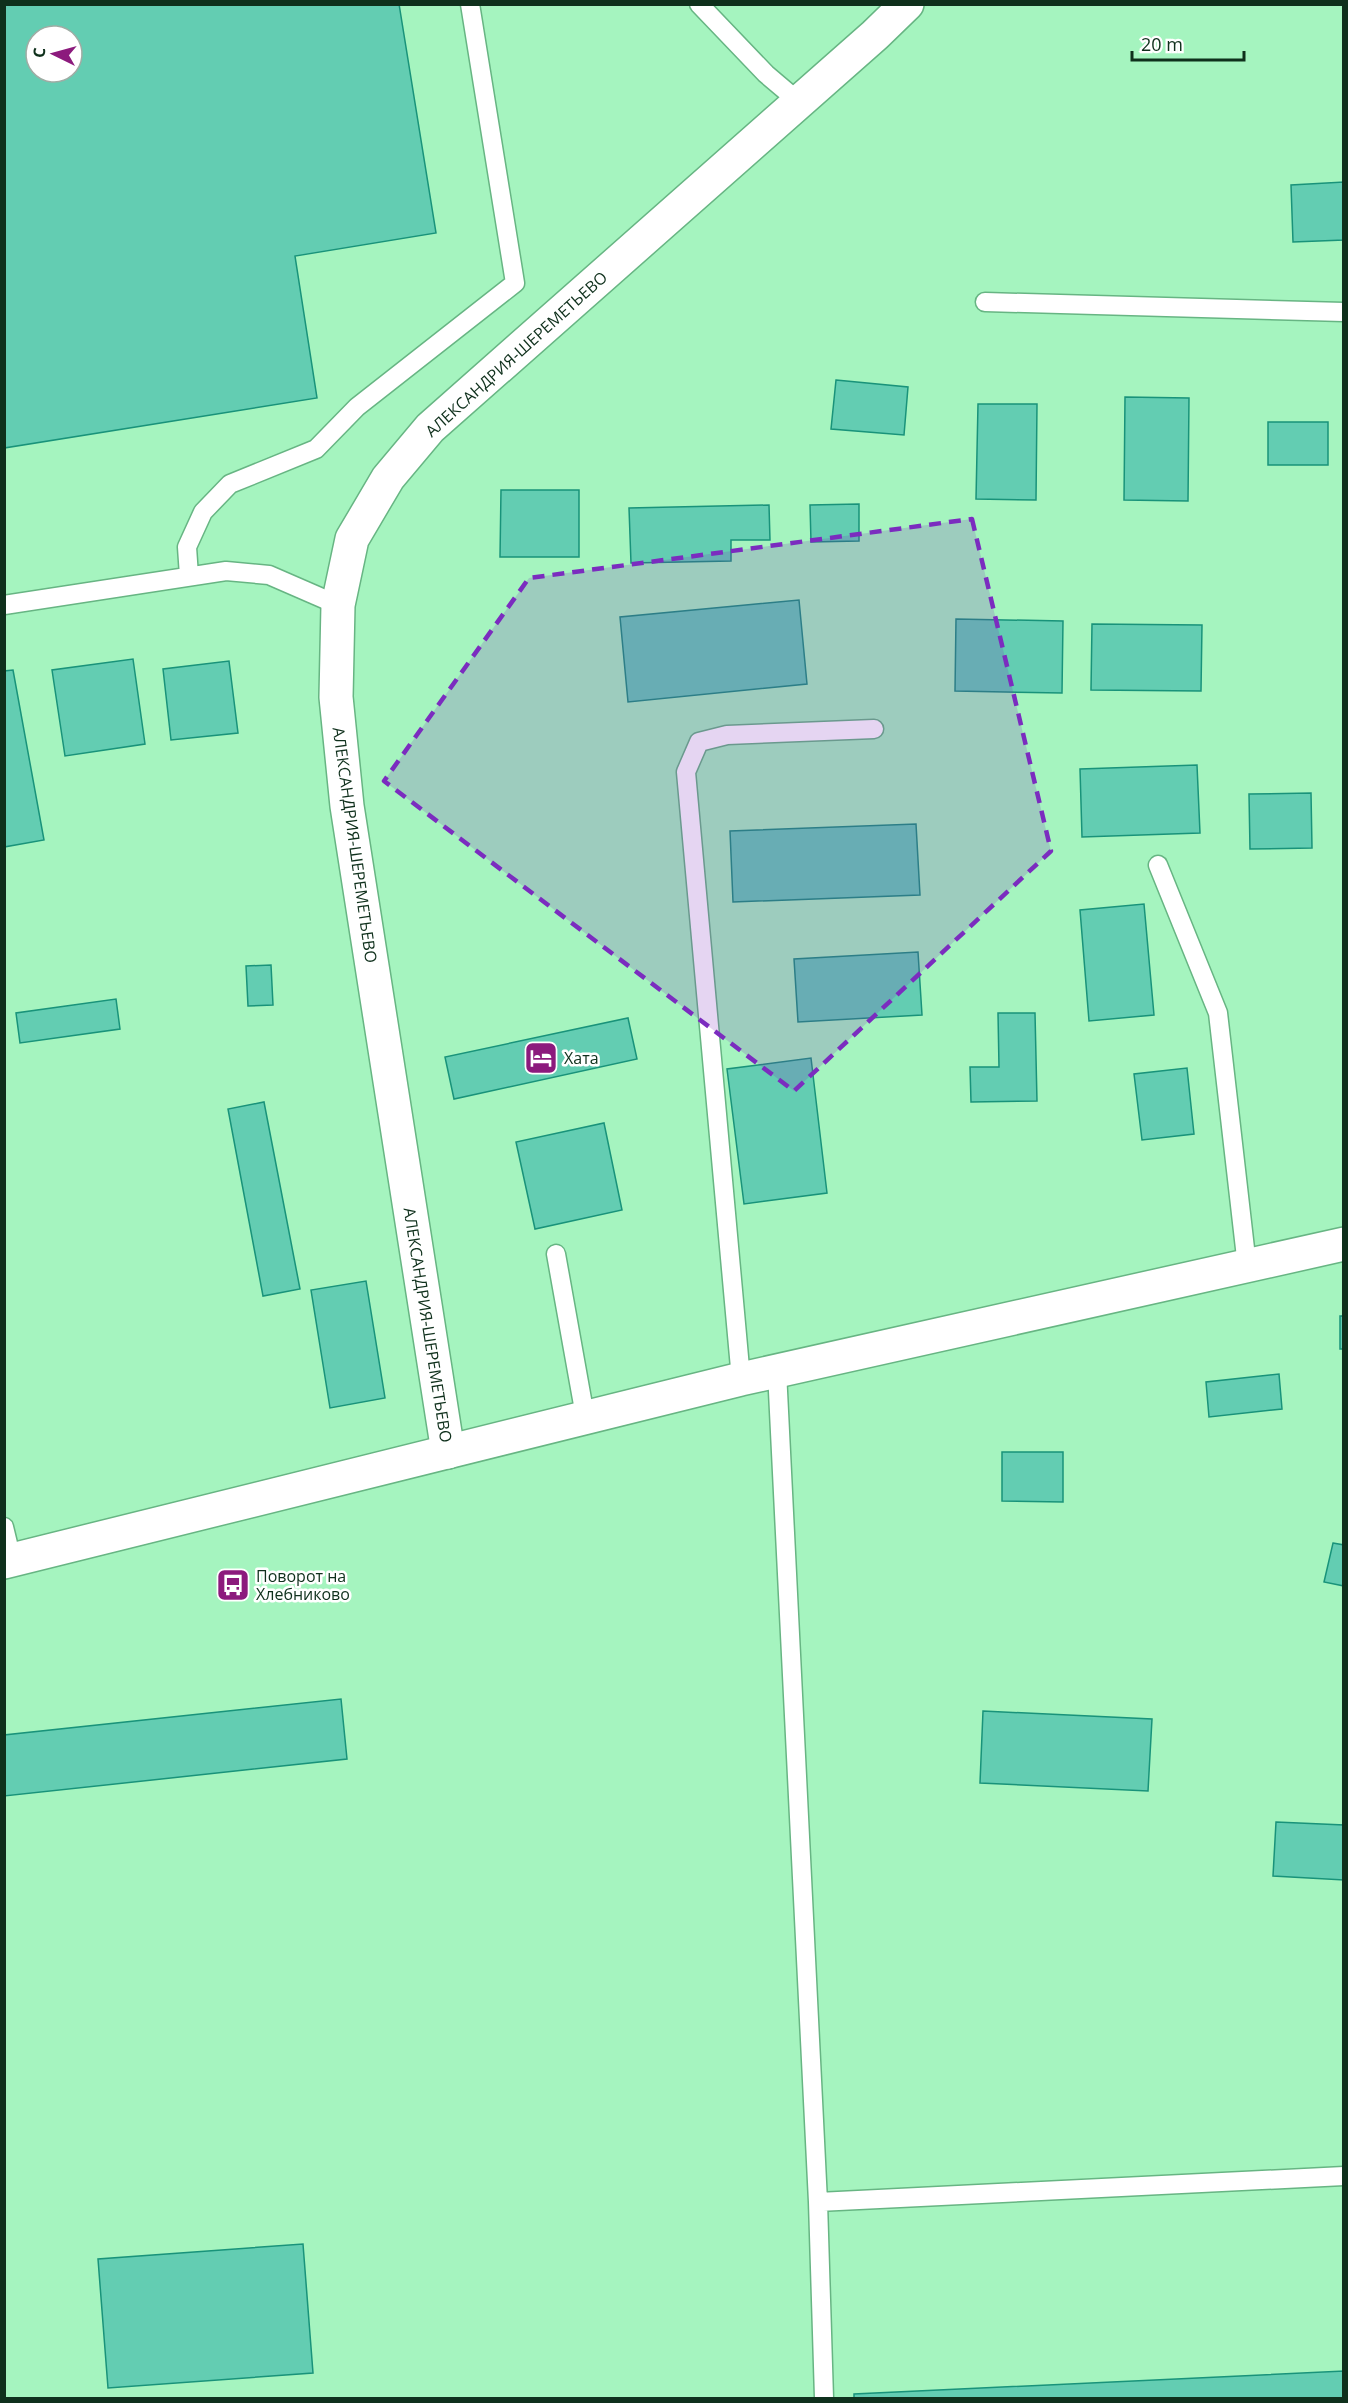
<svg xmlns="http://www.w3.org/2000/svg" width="1348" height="2403" viewBox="0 0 1348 2403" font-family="'Open Sans',sans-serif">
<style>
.building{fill:#63cdb2;stroke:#19937a;stroke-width:1.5;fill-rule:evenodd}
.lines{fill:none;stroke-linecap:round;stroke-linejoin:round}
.lane-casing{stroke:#67b583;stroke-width:21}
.street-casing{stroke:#67b583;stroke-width:36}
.secondary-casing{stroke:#67b583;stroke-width:36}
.lane{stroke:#fff;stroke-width:18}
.street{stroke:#fff;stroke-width:33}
.secondary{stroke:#fff;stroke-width:33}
.marked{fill:#7b2cbf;fill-opacity:0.2;stroke:#7b2cbf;stroke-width:4.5;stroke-dasharray:12 8;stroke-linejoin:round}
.labels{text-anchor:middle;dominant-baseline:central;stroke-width:5;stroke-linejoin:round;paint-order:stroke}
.street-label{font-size:16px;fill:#0f301c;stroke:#fff}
.poi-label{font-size:16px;fill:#0f301c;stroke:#fff;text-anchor:start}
</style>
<rect width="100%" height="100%" fill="#a5f4bf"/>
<!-- building -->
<path class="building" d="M4,4H399L436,233L295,256L317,398L4,448ZM36,36H72V72H36Z
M1344,182V240L1293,242L1291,185Z
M836,380L908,387L904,435L831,429Z
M1125,397L1189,398L1188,501L1124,500Z
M978,404H1037L1036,500L976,499Z
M1268,422H1328V465H1268Z
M501,490H579V557H500Z
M859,504V541L811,542L810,505Z
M769,505L770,540H731V561L631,563L629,508Z
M799,600L807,684L628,702L620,617Z
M956,619L1063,621L1062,693L955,691Z
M1092,624L1202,625L1201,691L1091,690Z
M133,659L145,744L65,756L52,670Z
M229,661L238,733L171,740L163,669Z
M13,670L44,840L4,847V671Z
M1197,765L1200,833L1082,837L1080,769Z
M1311,793L1312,848L1250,849L1249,794Z
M916,824L920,895L733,902L730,831Z
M1144,904L1154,1015L1089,1021L1080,910Z
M918,952L922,1015L798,1022L794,959Z
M271,965L273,1005L248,1006L246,966Z
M116,999L120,1029L20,1043L16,1013Z
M998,1013H1035L1037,1101L971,1102L970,1067H999Z
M628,1018L637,1059L454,1099L445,1057Z
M811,1058L827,1193L744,1204L727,1069Z
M1187,1068L1194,1134L1142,1140L1134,1074Z
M264,1102L300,1289L263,1296L228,1109Z
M604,1123L622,1210L535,1229L516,1142Z
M366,1281L385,1398L330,1408L311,1290Z
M1340,1316H1344V1349H1340Z
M1279,1374L1282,1409L1209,1417L1206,1382Z
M1002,1452H1063V1502L1002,1501Z
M1333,1543L1344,1545V1586L1324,1582Z
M341,1699L347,1759L4,1796V1735Z
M983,1711L1152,1719L1148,1791L980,1783Z
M1276,1822L1344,1825V1880L1273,1876Z
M303,2244L313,2373L108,2388L98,2259Z
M1344,2371V2398H854V2394Z"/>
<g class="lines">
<defs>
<path id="lane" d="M699,4L766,74L799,102
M985,302L1344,312
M189,576L187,547L203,512L230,484L316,449L357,407L515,283L470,4
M4,605L226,571L269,575L338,605
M1158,865L1218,1013L1247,1266
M556,1254L585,1416
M777,1371L818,2202L824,2398
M741,1379L686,772L699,742L727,735L874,729
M4,1527L12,1560
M818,2202L1344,2176"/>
<path id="street" d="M448,1452L347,806L336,697L338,605L352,539L388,478L430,428L875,35L907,4"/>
<path id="secondary" d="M4,1562L741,1379L1344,1244"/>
</defs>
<!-- lane casing -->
<use href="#lane" class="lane-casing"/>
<!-- street casing -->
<use href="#street" class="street-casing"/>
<!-- secondary casing -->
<use href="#secondary" class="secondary-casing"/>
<!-- lane -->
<use href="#lane" class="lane"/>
<!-- street -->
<use href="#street" class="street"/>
<!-- secondary -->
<use href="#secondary" class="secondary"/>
</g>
<!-- marked area -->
<path class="marked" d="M972,519L1051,851L794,1091L384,781L529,578Z"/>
<!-- icons -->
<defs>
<symbol id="hotel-square" viewBox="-11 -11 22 22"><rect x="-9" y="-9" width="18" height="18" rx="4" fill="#8c1a7d" stroke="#fff"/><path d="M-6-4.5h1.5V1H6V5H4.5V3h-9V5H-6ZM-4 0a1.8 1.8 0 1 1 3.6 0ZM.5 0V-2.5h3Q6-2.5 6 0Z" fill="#fff"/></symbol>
<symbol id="bus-square" viewBox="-11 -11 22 22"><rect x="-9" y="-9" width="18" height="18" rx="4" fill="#8c1a7d" stroke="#fff"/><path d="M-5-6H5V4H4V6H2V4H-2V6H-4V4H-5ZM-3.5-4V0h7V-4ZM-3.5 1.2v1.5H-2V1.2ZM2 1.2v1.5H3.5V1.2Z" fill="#fff"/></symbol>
</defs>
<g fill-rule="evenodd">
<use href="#hotel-square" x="522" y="1039" width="38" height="38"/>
<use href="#bus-square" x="214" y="1566" width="38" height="38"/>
</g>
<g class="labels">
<!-- street labels -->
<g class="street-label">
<text transform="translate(516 354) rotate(-42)">АЛЕКСАНДРИЯ-ШЕРЕМЕТЬЕВО</text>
<text transform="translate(355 845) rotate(82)">АЛЕКСАНДРИЯ-ШЕРЕМЕТЬЕВО</text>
<text transform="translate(428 1325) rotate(81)">АЛЕКСАНДРИЯ-ШЕРЕМЕТЬЕВО</text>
</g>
<!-- poi labels -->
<g class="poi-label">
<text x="564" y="1058">Хата</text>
<text x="256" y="1576">Поворот на<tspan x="256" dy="18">Хлебниково</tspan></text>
</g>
</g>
<!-- border -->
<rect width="1348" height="2403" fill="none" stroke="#0f301c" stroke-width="12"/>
<!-- north arrow -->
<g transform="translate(54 54) rotate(275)"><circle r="28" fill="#ffffff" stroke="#9faca4" stroke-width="1.5"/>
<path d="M0-4.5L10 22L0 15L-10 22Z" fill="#8c1a7d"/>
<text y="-9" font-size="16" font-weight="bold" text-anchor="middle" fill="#0f301c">С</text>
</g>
<!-- scale -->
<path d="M1132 51v9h112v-9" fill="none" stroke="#0f301c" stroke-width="3"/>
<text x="1141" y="51" font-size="18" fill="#0f301c" stroke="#ffffff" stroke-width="4.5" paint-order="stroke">20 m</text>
</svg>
